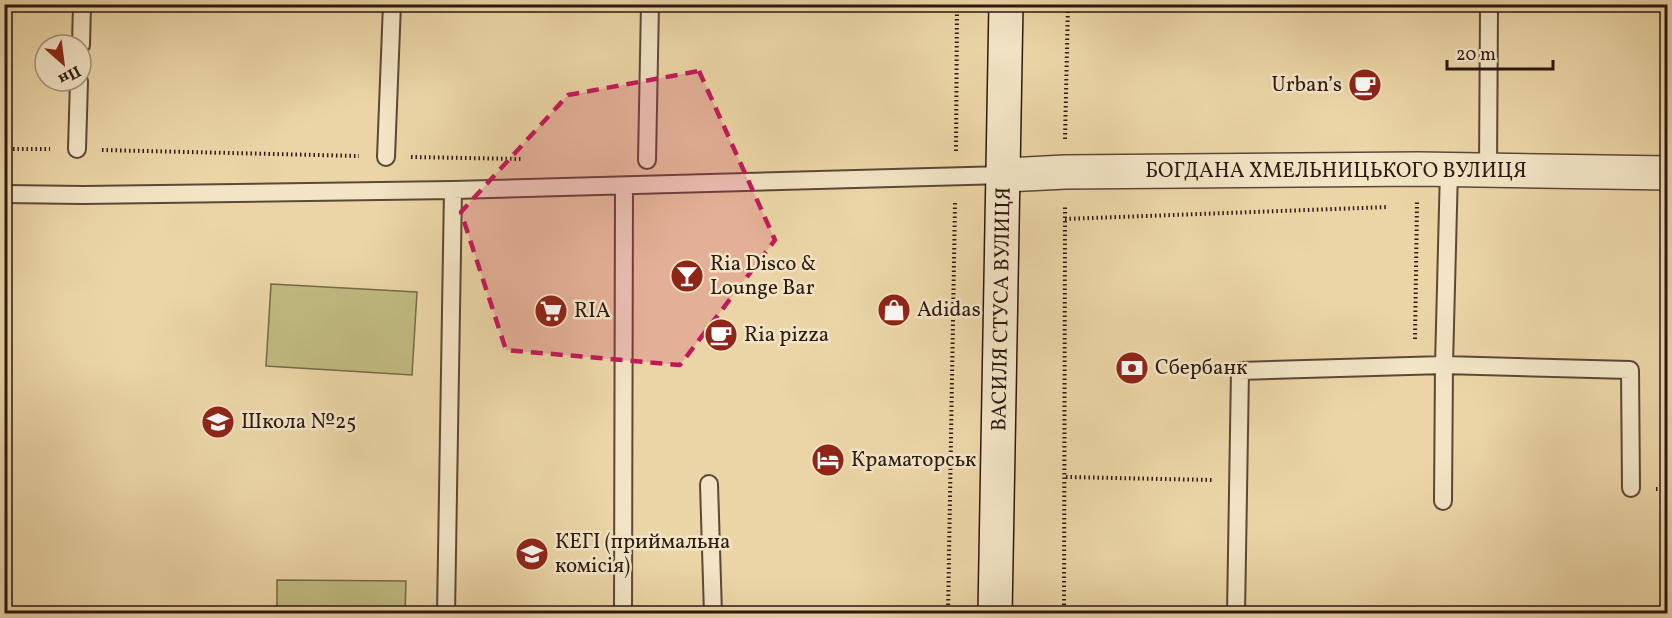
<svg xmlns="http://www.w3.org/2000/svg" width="1672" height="618" viewBox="0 0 1672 618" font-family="Vollkorn,serif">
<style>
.green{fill:#c0bb81;stroke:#766a49;stroke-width:1.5}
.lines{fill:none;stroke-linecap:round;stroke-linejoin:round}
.lane-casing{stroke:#5c4836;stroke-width:20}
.street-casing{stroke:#5c4836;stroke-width:36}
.secondary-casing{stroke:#2c1911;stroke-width:36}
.path{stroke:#2c1911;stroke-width:4;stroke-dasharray:1.5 3;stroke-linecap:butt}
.lane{stroke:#f2e4c5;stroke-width:16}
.street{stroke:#f2e4c5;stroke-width:33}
.secondary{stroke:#f2e4c5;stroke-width:33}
.marked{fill:#c2185b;fill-opacity:0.2;stroke:#c2185b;stroke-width:4.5;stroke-dasharray:12 8;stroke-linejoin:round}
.labels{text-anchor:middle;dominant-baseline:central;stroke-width:5;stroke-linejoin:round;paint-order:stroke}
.poi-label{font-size:21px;fill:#2c1911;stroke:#f2e4c5;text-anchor:start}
.street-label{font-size:21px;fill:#2c1911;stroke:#f2e4c5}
</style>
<rect width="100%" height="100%" fill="#ebd5a6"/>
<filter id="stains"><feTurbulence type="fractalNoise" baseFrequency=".00333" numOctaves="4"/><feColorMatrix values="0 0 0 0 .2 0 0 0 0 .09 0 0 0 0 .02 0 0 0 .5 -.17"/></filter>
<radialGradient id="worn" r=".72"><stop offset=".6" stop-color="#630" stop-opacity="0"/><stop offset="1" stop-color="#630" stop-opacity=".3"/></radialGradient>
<!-- green -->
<path class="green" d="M271,284L417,292L412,375L266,366Z
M277,580L406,581L405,613H277Z"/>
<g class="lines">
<defs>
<path id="lane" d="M81,45L82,4
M77,149L79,81
M386,157L392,4
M647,160L650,4
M1488,170L1489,4
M4,194L83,195L453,190L1005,175
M709,484L713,614
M1443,501L1444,365L1449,169
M446,614L453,190
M623,614L624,186
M1236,614L1240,371L1444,365L1630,370L1631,488"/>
<path id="street" d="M1005,175L1065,172L1418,169L1668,173"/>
<path id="secondary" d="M995,614L1006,4"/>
</defs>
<!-- lane casing -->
<use href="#lane" class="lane-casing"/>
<!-- street casing -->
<use href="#street" class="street-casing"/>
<!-- secondary casing -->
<use href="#secondary" class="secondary-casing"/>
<!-- path -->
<path class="path" d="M1065,139L1068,4
M4,149H50
M102,150L359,156
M956,151L957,4
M411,157L521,159
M1065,219L1388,207
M1415,339L1417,202
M1066,477L1212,480
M1656,489H1668
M948,614L955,203
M1064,614L1065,206"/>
<!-- lane -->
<use href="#lane" class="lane"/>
<!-- street -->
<use href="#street" class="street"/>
<!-- secondary -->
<use href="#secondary" class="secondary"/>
</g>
<!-- marked area -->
<path class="marked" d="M699,71L775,240L680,365L506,350L461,212L568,95Z"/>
<!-- icons -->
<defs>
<symbol id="cafe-disc" viewBox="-11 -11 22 22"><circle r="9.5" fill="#8f2418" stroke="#f2e4c5"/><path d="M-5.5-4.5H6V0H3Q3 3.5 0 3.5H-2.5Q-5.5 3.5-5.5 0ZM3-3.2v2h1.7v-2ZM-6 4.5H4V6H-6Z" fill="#fff"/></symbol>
<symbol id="bar-disc" viewBox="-11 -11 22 22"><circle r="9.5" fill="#8f2418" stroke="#f2e4c5"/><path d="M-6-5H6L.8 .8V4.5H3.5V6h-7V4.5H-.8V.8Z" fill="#fff"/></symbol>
<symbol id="shop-disc" viewBox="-11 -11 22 22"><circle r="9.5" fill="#8f2418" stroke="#f2e4c5"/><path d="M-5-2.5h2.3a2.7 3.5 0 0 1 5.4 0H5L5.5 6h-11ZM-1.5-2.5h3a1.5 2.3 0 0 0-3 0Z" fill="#fff"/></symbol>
<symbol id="supermarket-disc" viewBox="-11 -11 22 22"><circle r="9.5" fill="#8f2418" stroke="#f2e4c5"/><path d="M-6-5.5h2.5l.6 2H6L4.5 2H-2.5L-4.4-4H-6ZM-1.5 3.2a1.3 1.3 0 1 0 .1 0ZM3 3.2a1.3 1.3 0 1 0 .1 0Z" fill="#fff"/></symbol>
<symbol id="bank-disc" viewBox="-11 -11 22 22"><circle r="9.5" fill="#8f2418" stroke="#f2e4c5"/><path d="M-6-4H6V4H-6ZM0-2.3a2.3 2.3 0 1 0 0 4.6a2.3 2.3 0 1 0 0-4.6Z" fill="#fff"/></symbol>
<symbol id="school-disc" viewBox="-11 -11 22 22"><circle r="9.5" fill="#8f2418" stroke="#f2e4c5"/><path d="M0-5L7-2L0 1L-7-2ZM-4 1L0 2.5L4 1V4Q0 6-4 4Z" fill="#fff"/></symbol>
<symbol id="hotel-disc" viewBox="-11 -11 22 22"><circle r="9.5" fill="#8f2418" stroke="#f2e4c5"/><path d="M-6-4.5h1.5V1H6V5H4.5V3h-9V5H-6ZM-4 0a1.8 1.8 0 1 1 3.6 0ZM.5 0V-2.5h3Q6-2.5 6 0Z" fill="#fff"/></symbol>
<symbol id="university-disc" viewBox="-11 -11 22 22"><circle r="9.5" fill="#8f2418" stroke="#f2e4c5"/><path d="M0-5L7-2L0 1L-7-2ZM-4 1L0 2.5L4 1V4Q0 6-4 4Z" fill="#fff"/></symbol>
</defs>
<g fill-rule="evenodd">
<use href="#cafe-disc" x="1346" y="66" width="38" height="38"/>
<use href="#bar-disc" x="668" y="257" width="38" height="38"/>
<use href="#shop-disc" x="875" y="291" width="38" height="38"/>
<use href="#supermarket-disc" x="532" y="292" width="38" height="38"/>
<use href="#cafe-disc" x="702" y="316" width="38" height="38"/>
<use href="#bank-disc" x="1113" y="349" width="38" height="38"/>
<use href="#school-disc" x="199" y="403" width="38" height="38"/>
<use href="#hotel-disc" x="809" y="441" width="38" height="38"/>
<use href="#university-disc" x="513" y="535" width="38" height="38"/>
</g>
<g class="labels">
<!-- poi labels -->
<g class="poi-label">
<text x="1342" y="85" text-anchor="end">Urban’s</text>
<text x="710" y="264">Ria Disco &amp;<tspan x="710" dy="24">Lounge Bar</tspan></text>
<text x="917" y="310">Adidas</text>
<text x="574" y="311">RIA</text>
<text x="744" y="335">Ria pizza</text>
<text x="1155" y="368">Сбербанк</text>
<text x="241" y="422">Школа №25</text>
<text x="851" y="460">Краматорськ</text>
<text x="555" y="542">КЕГІ (приймальна<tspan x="555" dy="24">комісія)</tspan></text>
</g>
<!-- street labels -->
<g class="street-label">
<text x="1336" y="171">БОГДАНА ХМЕЛЬНИЦЬКОГО ВУЛИЦЯ</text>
<text transform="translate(1002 309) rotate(-89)">ВАСИЛЯ СТУСА ВУЛИЦЯ</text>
</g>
</g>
<!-- margin -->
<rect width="1672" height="618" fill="none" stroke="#ebd5a6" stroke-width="24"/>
<rect x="6" y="6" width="1660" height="606" fill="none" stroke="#2c1911" stroke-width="3"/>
<rect x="12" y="12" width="1648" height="594" fill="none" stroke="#2c1911" stroke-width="1.5"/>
<!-- north arrow -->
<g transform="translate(63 63) rotate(152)"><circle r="28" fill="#f2e4c5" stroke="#a3937d" stroke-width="1.5"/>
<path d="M0-4.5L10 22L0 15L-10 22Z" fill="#8f2418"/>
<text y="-9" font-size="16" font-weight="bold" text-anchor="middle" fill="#2c1911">Пн</text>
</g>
<!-- scale -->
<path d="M1447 60v9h106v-9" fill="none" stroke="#2c1911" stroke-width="3"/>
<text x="1456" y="60" font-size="18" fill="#2c1911" stroke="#f2e4c5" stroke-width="4.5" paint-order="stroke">20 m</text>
<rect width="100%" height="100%" filter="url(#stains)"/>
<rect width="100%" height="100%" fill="url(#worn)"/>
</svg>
